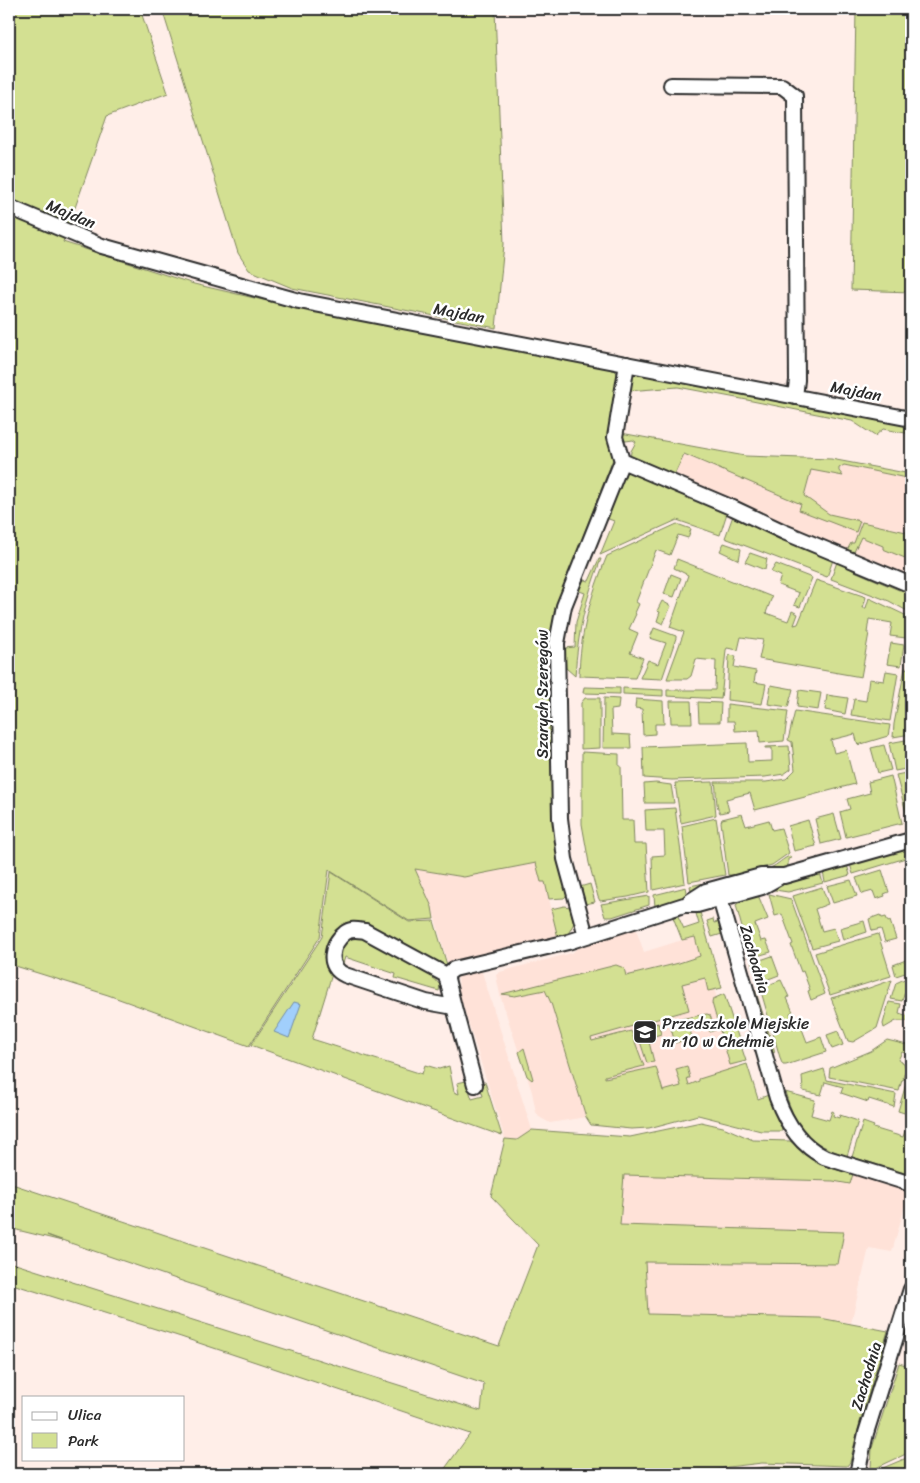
<svg xmlns="http://www.w3.org/2000/svg" width="920" height="1483" viewBox="0 0 920 1483" font-family="Sriracha,sans-serif">
<style>
.built{fill:#ffe2d8}
.green{fill:#d3e092;stroke:#7f865e}
.water{fill:#a1cffc;stroke:#728da8}
.lines{fill:none;stroke-linecap:round;stroke-linejoin:round}
.minor-casing{stroke:#2b2b2b;stroke-width:18}
.minor{stroke:#fff;stroke-width:14}
.labels{text-anchor:middle;dominant-baseline:central;stroke-width:5;stroke-linejoin:round;paint-order:stroke}
.street-label{font-size:16px;fill:#2b2b2b;stroke:#fff}
.poi-label{font-size:16px;fill:#2b2b2b;stroke:#fff;text-anchor:start}
</style>
<rect width="100%" height="100%" fill="#ffeee8"/>
<filter id="ink" filterUnits="userSpaceOnUse"><feTurbulence type="fractalNoise" baseFrequency=".02" numOctaves="2"/><feDisplacementMap in="SourceGraphic" scale="10" xChannelSelector="R" yChannelSelector="G"/><feConvolveMatrix kernelMatrix="1 2 1 2 8 2 1 2 1" color-interpolation-filters="sRGB"/></filter>
<g filter="url(#ink)">
<!-- built -->
<path class="built" d="M684,454L802,504L811,469L842,476L839,468L844,465L911,479V562L909,577L673,478Z
M536,863L541,882L545,881L559,942L448,965L432,907L415,869L464,877Z
M635,927L644,952L695,936L700,956L679,963L626,976L616,965L503,994L515,996L545,989L551,1003L586,1117L550,1123L539,1117L536,1112L532,1092L500,995L496,975L500,972L514,968L572,953L582,944Z
M706,961L740,1077L590,1116L554,1001Z
M481,969L532,1130L517,1140L505,1139L459,993L458,976Z
M853,1174L888,1186L909,1191L892,1252L869,1248L851,1323L820,1318L648,1315L644,1262L838,1264L844,1232L620,1225L624,1175L833,1181L849,1184Z"/>
<!-- green -->
<path class="green" d="M9,9H140L168,93L107,116L63,242L194,284L293,307L347,310L614,369L619,376L611,431L613,459L557,603L550,637V649H545L543,697L550,698L552,814L554,837L567,895L564,898L549,899L545,882H541L536,863L464,877L415,869L432,907L434,919L409,921L329,870L320,937L249,1046L108,995L9,964Z
M162,9H495L504,244L496,328L292,288L249,270L238,253Z
M856,9H911V292L851,290Z
M634,371L911,425V434L883,429L875,436L852,421L742,399L678,387L628,391Z
M621,433L745,456L831,459L911,474V479L844,465L839,468V471L843,476L811,470L804,496L829,514L860,521L856,532L799,510L801,504L684,454L673,478L630,460L631,451L636,442L633,440L626,441L622,440Z
M634,471L672,485L674,492L727,513L720,535L677,520L600,555L614,521L606,518L623,476L625,473Z
M734,513L739,520L768,533L772,530L834,557L827,577L725,538Z
M862,522L906,532L911,542L905,558L883,549V546L861,537L853,554L846,552L851,543H854Z
M677,524L691,529L688,538L678,535L670,555L656,550L636,602L639,604L635,613L636,614L629,629L638,633L630,653L643,658L635,678L579,676C580,633 591,595 607,556Z
M724,543L741,549L739,560L720,551Z
M750,553L767,559L765,570L745,562Z
M599,559H601C585,601 578,630 575,676L566,668L565,648L575,647L576,622L585,593L577,590L581,579L589,581Z
M677,559L772,597L766,613L788,621L792,611L798,614L794,625L798,624L816,580L866,597L863,608H866L869,598L905,615L908,619L906,638L890,636L892,623L869,619L867,633H869L861,677L759,659L763,640L741,637L738,650L727,648L726,650L721,699L667,696V690H715L716,661L696,659L691,676L687,679H667L684,632L670,627L688,575L674,568Z
M838,559L848,563L852,570L899,590L906,587L911,589V613L889,601L831,579Z
M776,564L812,578L800,607L794,605L799,593L778,585L781,576L771,572Z
M671,574L681,578L674,597L664,594Z
M662,601L671,606L663,624L657,621L660,612L657,611Z
M654,628L676,636V638L662,679L640,678L648,660L658,664L666,643L650,638Z
M891,643L904,645L901,666L887,664Z
M729,655L736,656L734,667L756,671L754,682L766,684L762,704L727,700Z
M905,668L911,669V734L893,737L894,724Z
M886,671L898,673L890,721L851,715L854,699L866,701L869,679L884,681Z
M771,685L793,689L788,707L768,704Z
M584,687L620,688V694L583,693Z
M623,688L663,690V696L623,694Z
M799,690L821,693L818,710L797,707Z
M827,695L848,698L845,714L825,710Z
M585,698H600V748L581,749V703Z
M604,698L619,699L618,709L611,710L612,734L630,735L631,748H603Z
M636,699L663,701L664,724H655V734L643,735L642,709L635,708Z
M670,701H691L692,723H671Z
M698,702L721,703L720,722H699Z
M727,704L788,711L784,741L760,743L759,730L735,731L734,721H727Z
M795,711L890,725L888,736L858,745L855,734L831,740L834,753L846,750L855,784L755,810L750,793L726,799L729,811L720,813C715,804 717,792 715,782H766L786,779L795,770L792,742L788,740Z
M911,739V768L895,771L889,743Z
M747,743L748,762L772,761V748H765V747L789,746L791,769L784,774L765,777L672,780L644,778L643,747Z
M884,745L891,770L878,773L871,748Z
M582,752L619,754V766H621L622,820H633L634,844H646L649,892L628,897L600,901L598,897L589,863L582,824Z
M911,772V831L896,775Z
M891,776L902,823L846,837L840,812L850,809L847,799L870,793L868,782Z
M713,782L716,815L681,823L675,783Z
M656,783L671,785L674,803H645L644,784Z
M675,808L685,883L653,890L652,856L665,855L664,831H646L645,810Z
M742,814L746,826L769,820L772,830L781,828L789,853L772,865L734,875H728L721,822L722,819Z
M834,814L841,839L821,844L815,819Z
M716,818L725,875L689,882L682,826Z
M808,820L816,846L794,851L788,826Z
M907,848L909,857L853,874L850,864Z
M790,856L791,858L788,859V868L692,895L690,886C717,880 744,876 770,868C778,865 783,858 790,856Z
M847,865L850,875L825,882L823,872Z
M882,870L889,892L884,894L885,896L876,899L873,891L862,894L856,878Z
M331,872L409,922L434,921L447,965H437L360,922C340,923 331,940 324,957L326,968L332,974L312,1039L422,1074L425,1065L439,1069L449,1066L454,1092L459,1094L457,1083L466,1081L472,1099L483,1096L479,1083L485,1082L502,1136L251,1045L322,937Z
M820,873L823,883L788,892L768,889L781,884Z
M851,880L857,896L833,903L827,886Z
M590,884L595,902L585,904L580,887Z
M686,887L688,897L655,907L654,895Z
M822,887L828,904L815,909L822,931L834,928L838,941L812,948L793,896Z
M769,894L791,899L825,994L811,1000L808,991L810,990L803,971L801,972L791,945L793,944L782,914L775,916Z
M758,895L768,919L755,924L761,941L766,940L771,952L750,958L736,905L742,900Z
M649,896V905L612,917H605L601,904Z
M564,906L570,907L574,923L568,934L559,942L551,909Z
M699,909L722,988L708,991L705,978L682,984L689,1010L591,1038L592,1041L631,1031L644,1066L605,1076V1078L656,1067L663,1091L681,1086L676,1069L687,1066L690,1078H687L689,1085L699,1081V1079L747,1064L758,1099L771,1094L781,1122L782,1131H761L698,1115L649,1128L631,1129L591,1125L586,1117L551,1003L545,990L515,996L502,994L616,965L624,968L626,976L679,963L700,956L695,937L682,940L673,917L677,914L684,929L699,924L695,910Z
M880,915L882,918L886,917L888,922L890,921L896,939L885,942L881,929L872,931L869,919Z
M713,919L714,923L718,922L722,934L712,937L707,921Z
M864,921L867,932L843,940L840,928Z
M878,934L891,976L830,995L815,953Z
M360,937L370,940L432,976L440,985L439,991L395,978L396,974L345,957L342,967L337,954C344,945 347,937 360,937Z
M772,956L779,975L758,983L752,963Z
M911,958V971L896,976L893,965Z
M911,976L909,993L905,992L902,1001L891,999L896,983Z
M781,980L789,997L787,998L793,1012L790,1013L794,1022L799,1021L807,1042L821,1037L826,1052L786,1065H783L781,1061L760,988Z
M892,980L877,1028L853,1042L848,1041L831,998L869,988Z
M752,988L755,989L775,1052L771,1054Z
M724,994L746,1061L730,1065L712,1003L713,999Z
M889,1002L901,1004L899,1013L911,1017L910,1021H896L884,1028L883,1024Z
M707,1014L710,1015L715,1030L710,1032L707,1021L689,1026L692,1038L675,1043L669,1021Z
M658,1023L661,1034L648,1038L654,1062L647,1063L636,1029Z
M838,1031L843,1045L832,1049L827,1035Z
M887,1040L911,1046V1055L902,1052L898,1060L904,1063L906,1069L903,1078H906L902,1080L899,1091L829,1077L830,1068L871,1051Z
M524,1048L533,1079L532,1080L527,1076L519,1052Z
M824,1069L827,1080L896,1094L894,1107L869,1099L868,1102L841,1093L843,1087L825,1082L821,1095L803,1091L802,1076Z
M906,1084L911,1086V1115L898,1111Z
M785,1092L815,1100L811,1115L829,1120L832,1111L834,1112L833,1116L839,1118L840,1115L858,1121L847,1156C807,1142 798,1132 785,1092Z
M701,1122L723,1127L753,1140L790,1141L813,1160L827,1167L853,1174L850,1184L833,1181L624,1175L620,1225L844,1232L838,1264L645,1262L648,1314L820,1318L888,1331L860,1422L850,1462L847,1466L762,1463L728,1467L701,1474H441L470,1434L181,1337L9,1283V1262L481,1411L484,1384L47,1235L62,1241L9,1228V1183L499,1346L538,1245L491,1196L505,1139L517,1140L532,1130L630,1137Z
M863,1122L874,1126L873,1128L903,1137L905,1131L911,1133C911,1145 914,1163 905,1173L852,1157Z
M899,1363L909,1366L910,1396L908,1453L876,1468H871L872,1448Z
M909,1457H911V1474L878,1473V1470Z
M766,1467L818,1468V1471L766,1469L715,1474Z"/>
<!-- water -->
<path class="water" d="M294,1002L301,1004L289,1038L274,1032Z"/>
<g class="lines">
<defs>
<path id="minor" d="M671,85L782,86L795,96L797,380L795,397
M9,207L102,246L299,301L911,419
M622,461L733,508L784,532L911,585
M717,888L777,1098C786,1123 800,1145 824,1157L911,1184
M689,902L706,891L761,876H784L911,840
M586,936L565,859L560,818L557,643L564,606L622,461L615,437L627,364
M446,975L365,931C358,930 351,928 345,933C331,944 326,967 345,975L426,1002L454,1007L446,975L454,969L568,942L684,905H697L762,887L778,878
M454,1007L475,1085
M857,1474L866,1433L911,1289"/>
</defs>
<!-- minor casing -->
<use href="#minor" class="minor-casing"/>
<!-- minor -->
<use href="#minor" class="minor"/>
</g>
</g>
<!-- icons -->
<defs>
<symbol id="school-square" viewBox="-11 -11 22 22"><rect x="-9" y="-9" width="18" height="18" rx="4" fill="#2b2b2b" stroke="#fff"/><path d="M0-5L7-2L0 1L-7-2ZM-4 1L0 2.5L4 1V4Q0 6-4 4Z" fill="#fff"/></symbol>
</defs>
<g fill-rule="evenodd">
<use href="#school-square" x="631" y="1018" width="28" height="28"/>
</g>
<g class="labels">
<!-- street labels -->
<g class="street-label">
<text transform="translate(71 214) rotate(23)">Majdan</text>
<text transform="translate(459 313) rotate(11)">Majdan</text>
<text transform="translate(856 391) rotate(11)">Majdan</text>
<text transform="translate(542 694) rotate(-90)">Szarych Szeregów</text>
<text transform="translate(755 959) rotate(74)">Zachodnia</text>
<text transform="translate(866 1376) rotate(-73)">Zachodnia</text>
</g>
<!-- poi labels -->
<g class="poi-label">
<text x="662" y="1023">Przedszkole Miejskie<tspan x="662" dy="18">nr 10 w Chełmie</tspan></text>
</g>
</g>
<!-- margin -->
<rect width="920" height="1483" fill="none" stroke="#fff" stroke-width="30"/>
<rect x="15" y="15" width="890" height="1453" fill="none" stroke="#2b2b2b" stroke-width="2" filter="url(#ink)"/>
<!-- legend -->
<rect x="22" y="1396" width="162" height="65" fill="#ffffff" stroke="#aaaaaa"/>
<rect x="32" y="1412" width="25" height="8" fill="#ffffff" stroke="#aaaaaa"/>
<text x="68" y="1420" font-size="15" fill="#2b2b2b">Ulica</text>
<rect x="32" y="1433" width="25" height="15" fill="#d3e092" stroke="#aaaaaa"/>
<text x="68" y="1446" font-size="15" fill="#2b2b2b">Park</text>
</svg>
